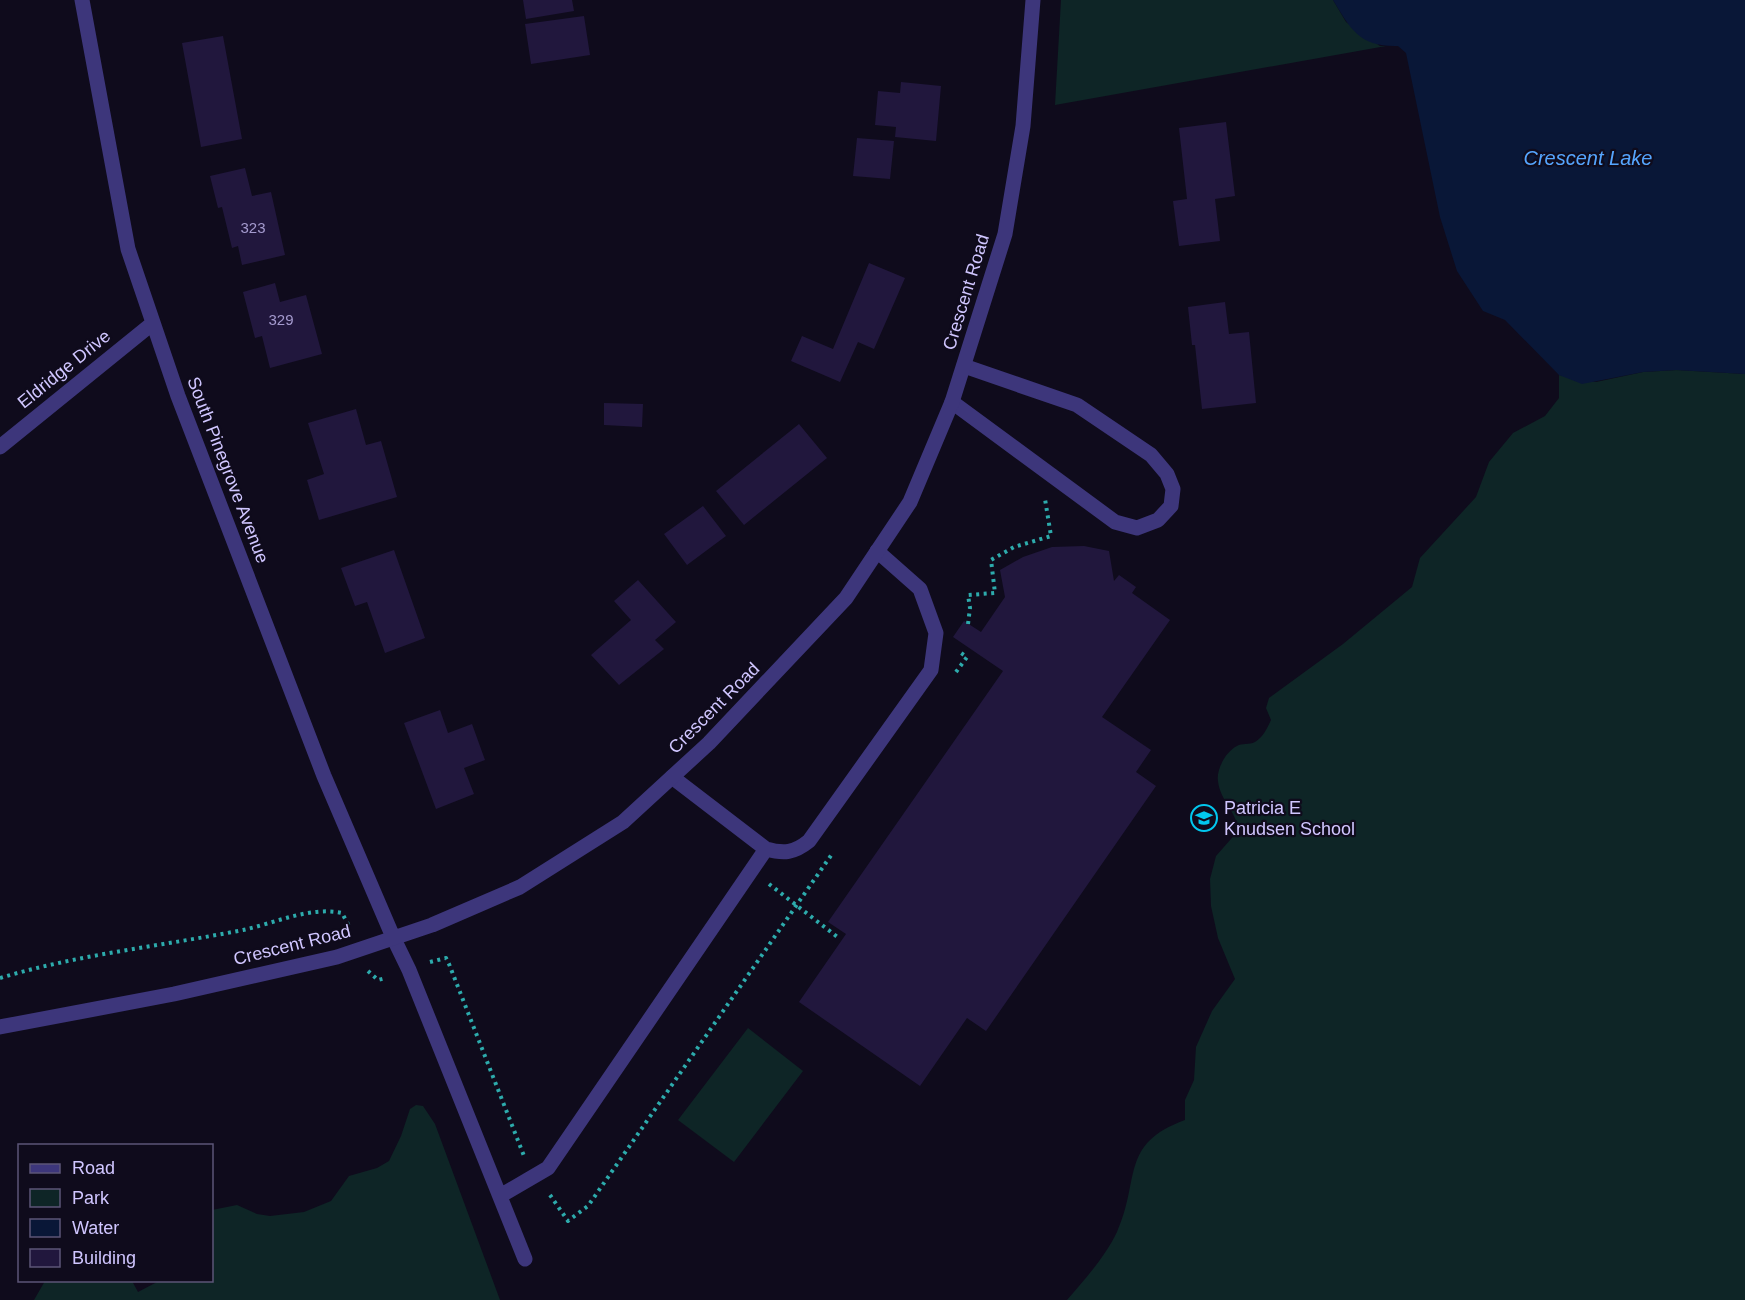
<svg xmlns="http://www.w3.org/2000/svg" width="1745" height="1300" viewBox="0 0 1745 1300" font-family="Arial,sans-serif">
<style>
.green{fill:#0e2526}
.water{fill:#091737}
.building{fill:#21173d}
.lines{fill:none;stroke-linecap:round;stroke-linejoin:round}
.path{stroke:#2dabac;stroke-width:4;stroke-dasharray:3 4.5;stroke-linecap:butt}
.lane{stroke:#3d367b;stroke-width:15}
.street{stroke:#3d367b;stroke-width:15}
.labels{text-anchor:middle;dominant-baseline:central;stroke-width:4.5;stroke-linejoin:round;paint-order:stroke}
.number-label{font-size:15px;fill:#a49ace}
.street-label{font-size:18px;fill:#d0c6ff;stroke:#0f0b1c}
.poi-label{font-size:18px;fill:#d0c6ff;stroke:#0f0b1c;text-anchor:start}
.water-label{font-size:20px;font-style:italic;fill:#55a5fe;stroke:#0f0b1c}
</style>
<rect width="100%" height="100%" fill="#0f0b1c"/>
<!-- green -->
<path class="green" d="M1061,0H1333L1346,22L1380,46H1386L1055,105Z
M1677,370L1745,374V1300H1067C1085,1279 1105,1257 1117,1232C1141,1179 1119,1144 1185,1120V1100L1194,1080L1196,1047L1212,1011L1235,979L1218,938L1211,906L1210,879L1216,856L1238,831C1237,811 1220,801 1218,781C1216,770 1226,751 1237,746C1242,743 1249,745 1255,742C1263,737 1267,729 1271,720L1266,708L1269,698L1343,644L1412,587L1420,558L1476,497L1489,462L1513,433L1545,416L1559,398V375L1596,382L1643,372Z
M748,1028L803,1071L734,1162L678,1120Z
M416,1105L423,1106L435,1124L500,1300H34L45,1281H132L138,1292L159,1281L212,1280V1210L237,1205L257,1214L270,1216L304,1212L331,1201L349,1176L377,1168L389,1161L401,1136L410,1109Z"/>
<!-- water -->
<path class="water" d="M1333,0H1745V374L1676,370L1643,372L1582,384L1559,375L1505,320L1483,311L1457,271L1440,217L1406,53L1398,46C1360,47 1351,30 1333,0Z"/>
<!-- building -->
<path class="building" d="M523,0H572L574,11L526,19Z
M584,16L590,55L531,64L525,24Z
M223,36L242,139L201,147L182,43Z
M901,82L941,86L936,141L895,137L896,127L875,125L878,91L900,93Z
M1226,122L1235,196L1215,199L1220,241L1179,246L1173,201L1187,199L1179,128Z
M857,138L894,141L890,179L853,176Z
M245,168L252,196L271,192L285,255L242,265L238,246L232,248L222,207L218,208L210,176Z
M869,263L905,278L874,349L858,342L840,382L791,361L802,336L833,349Z
M275,283L280,302L306,295L322,354L270,368L262,336L255,338L243,292Z
M1225,302L1229,334L1249,332L1256,403L1202,409L1195,345H1192L1188,307Z
M604,403L643,404L642,427L604,425Z
M356,409L366,445L381,441L397,497L319,520L307,480L324,474L308,423Z
M799,424L827,458L744,525L716,491Z
M703,506L726,536L687,565L664,534Z
M1084,546L1109,551L1114,581L1119,575L1136,587L1132,593L1170,620L1102,717L1151,750L1136,772L1156,786L986,1031L967,1018L920,1086L799,1002L846,934L828,922L1003,671L953,637L964,621L981,632L1005,597L1000,570L1023,557L1052,547Z
M394,550L425,638L385,653L367,602L355,606L341,568Z
M638,580L676,622L655,640L664,649L619,685L591,655L631,620L614,601Z
M440,710L448,733L472,724L485,760L464,768L474,794L436,809L404,723Z"/>
<g class="lines">
<!-- path -->
<path class="path" d="M968,624L970,608L968,595L995,593L991,560L1014,547L1051,536L1045,499
M956,672L967,657L958,651
M769,884L840,939
M430,962L446,958L449,964L524,1156
M368,971L378,980L386,978
M0,978C80,954 162,946 243,930C275,923 311,906 342,913L350,928
M550,1195L568,1221L588,1206L832,854"/>
<!-- lane -->
<path class="lane" d="M952,402L1115,522L1137,528L1158,520L1171,506L1173,489L1167,474L1151,455L1077,405L964,366
M766,849C784,854 794,853 809,841L931,670L936,633L920,589L877,551
M393,937L409,970L525,1259
M500,1196L548,1168L766,849L672,777"/>
<!-- street -->
<path class="street" d="M82,0L128,249L178,396L324,776L393,937
M0,447L153,323
M0,1027L174,994L337,957L432,925L520,887L623,822L709,743L846,598L910,502L952,402L1005,234L1023,126L1033,0"/>
</g>
<!-- icons -->
<defs>
<symbol id="school-ring" viewBox="-11 -11 22 22"><circle r="9.5" fill="#0f0b1c" stroke="#02c8ef" stroke-width="1.5"/><path d="M0-5L7-2L0 1L-7-2ZM-4 1L0 2.5L4 1V4Q0 6-4 4Z" fill="#02c8ef"/></symbol>
</defs>
<g fill-rule="evenodd">
<use href="#school-ring" x="1189" y="803" width="30" height="30"/>
</g>
<g class="labels">
<!-- number labels -->
<g class="number-label">
<text x="253" y="227">323</text>
<text x="281" y="319">329</text>
</g>
<!-- street labels -->
<g class="street-label">
<text transform="translate(966 292) rotate(-73)">Crescent Road</text>
<text transform="translate(64 369) rotate(-39)">Eldridge Drive</text>
<text transform="translate(228 470) rotate(69)">South Pinegrove Avenue</text>
<text transform="translate(714 708) rotate(-45)">Crescent Road</text>
<text transform="translate(292 945) rotate(-14)">Crescent Road</text>
</g>
<!-- poi labels -->
<g class="poi-label">
<text x="1224" y="808">Patricia E<tspan x="1224" dy="21">Knudsen School</tspan></text>
</g>
<!-- water labels -->
<g class="water-label">
<text x="1588" y="158">Crescent Lake</text>
</g>
</g>
<!-- legend -->
<rect x="18" y="1144" width="195" height="138" fill="#0f0b1c" stroke="#5c5677" stroke-width="1.5"/>
<rect x="30" y="1164" width="30" height="9" fill="#3d367b" stroke="#5c5677" stroke-width="1.5"/>
<text x="72" y="1174" font-size="18" fill="#d0c6ff">Road</text>
<rect x="30" y="1189" width="30" height="18" fill="#0e2526" stroke="#5c5677" stroke-width="1.5"/>
<text x="72" y="1204" font-size="18" fill="#d0c6ff">Park</text>
<rect x="30" y="1219" width="30" height="18" fill="#091737" stroke="#5c5677" stroke-width="1.5"/>
<text x="72" y="1234" font-size="18" fill="#d0c6ff">Water</text>
<rect x="30" y="1249" width="30" height="18" fill="#21173d" stroke="#5c5677" stroke-width="1.5"/>
<text x="72" y="1264" font-size="18" fill="#d0c6ff">Building</text>
</svg>
